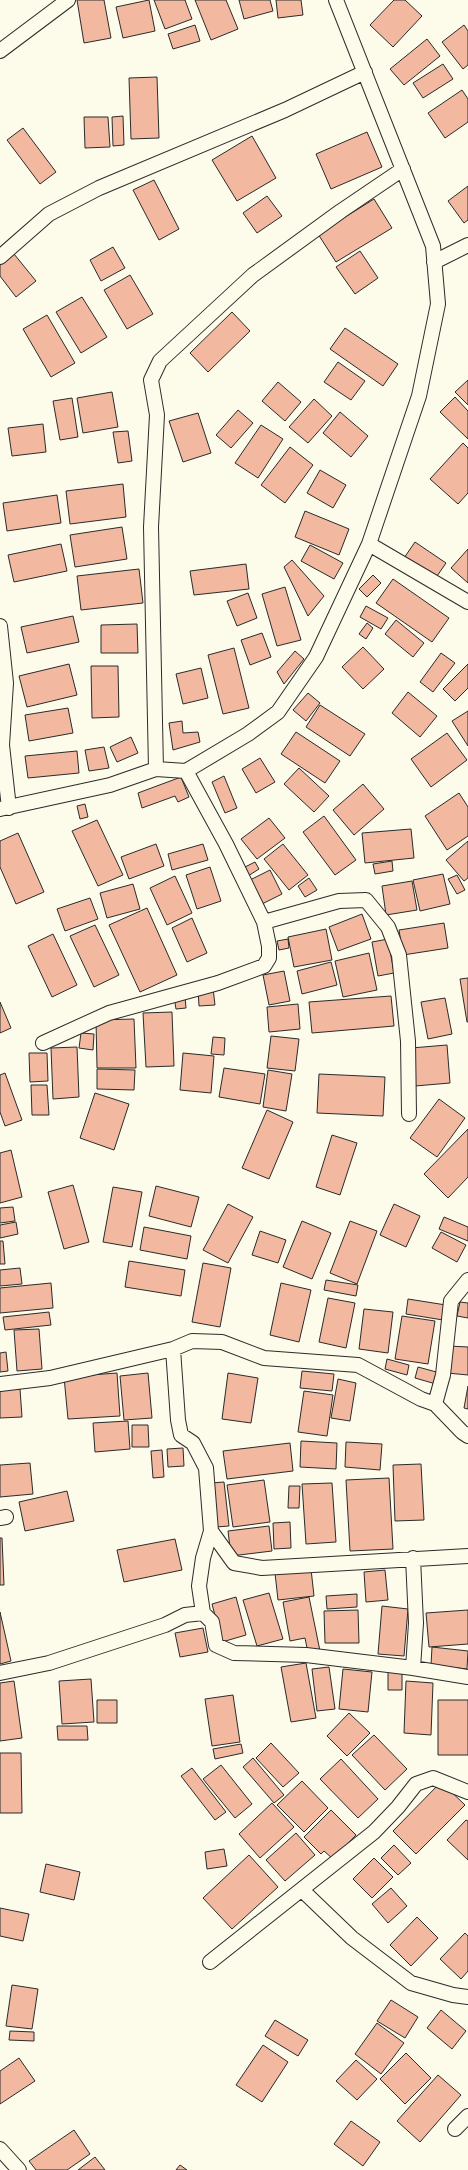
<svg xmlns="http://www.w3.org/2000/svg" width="468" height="2170" viewBox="0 0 468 2170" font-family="Cabin,sans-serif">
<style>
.building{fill:#f2b8a0;stroke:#2b2b2b}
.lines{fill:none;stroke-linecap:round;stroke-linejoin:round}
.minor-casing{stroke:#2b2b2b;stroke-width:16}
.minor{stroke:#fdfbea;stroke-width:14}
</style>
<rect width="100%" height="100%" fill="#fdfbea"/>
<!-- building -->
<path class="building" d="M77,0H104L111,38L84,43Z
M149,0L155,31L123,38L116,7Z
M154,0H185L192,19L165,29Z
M195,0H226L238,29L211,40Z
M239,0H270L273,11L244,19Z
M276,0H301L303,15L278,18Z
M394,0H405L422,16L393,47L370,25Z
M195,25L200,41L173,49L168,34Z
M464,25L468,31V65L463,69L442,42Z
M427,39L440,56L404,85L390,69Z
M443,64L453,79L423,98L413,83Z
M157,77L159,138L131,139L129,78Z
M462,90L468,99V122L445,138L428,113Z
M123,116L124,145L113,146L112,117Z
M84,117H108L110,147L85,148Z
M23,128L56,172L40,184L7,140Z
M367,132L382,167L331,189L316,154Z
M252,136L276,178L237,201L212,160Z
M154,180L179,229L159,240L133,190Z
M468,186V220L464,223L448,201Z
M267,196L282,216L257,233L243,213Z
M374,199L392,228L336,262L318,234Z
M113,247L125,268L101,281L90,260Z
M360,251L378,278L355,294L336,267Z
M14,254L36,281L16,297L0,276V265Z
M130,275L153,314L127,329L104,290Z
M82,297L107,337L81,353L56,312Z
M232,312L250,331L208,372L190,353Z
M47,315L75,363L51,377L23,329Z
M345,328L398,364L383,386L330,349Z
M338,362L365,381L351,400L324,382Z
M468,380V405L455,392Z
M278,382L301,402L285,421L262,401Z
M112,392L118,427L83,433L77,398Z
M455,397L468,411V439L440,412Z
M72,398L78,437L60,440L53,401Z
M314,399L332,416L308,443L289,427Z
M238,410L253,423L231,448L216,435Z
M340,412L368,436L351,457L323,433Z
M198,413L211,453L183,462L169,421Z
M43,424L46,452L12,456L8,428Z
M261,425L283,439L258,478L235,463Z
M128,431L132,461L118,463L113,432Z
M463,443L468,448V493L458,504L430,479Z
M290,447L313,465L285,503L261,485Z
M320,470L346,485L333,508L307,493Z
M123,484L126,517L70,524L66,491Z
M57,495L61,523L7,531L3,503Z
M305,511L349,529L339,555L295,537Z
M122,527L127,559L75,567L70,535Z
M415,542L446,563L435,579L404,558Z
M61,544L67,571L14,582L8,555Z
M310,545L343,563L334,579L301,561Z
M468,549V583L451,568Z
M292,560L324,596L308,616L284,567Z
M246,564L249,589L194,595L190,571Z
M139,569L143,603L81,610L77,576Z
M373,575L381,583L367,597L359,589Z
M393,579L449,618L432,642L376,603Z
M285,587L301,640L277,646L262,594Z
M248,593L257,618L237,626L227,601Z
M366,606L388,618L381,629L360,617Z
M73,616L79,642L27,653L21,627Z
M396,620L424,643L413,657L385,634Z
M367,623L373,628L366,639L359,634Z
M137,624L138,653H101V625Z
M262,633L271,657L250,665L241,640Z
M363,647L384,669L363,689L342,667Z
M234,648L249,708L223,714L208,655Z
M295,651L304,659L284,684L277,672Z
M441,653L455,663L433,692L420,682Z
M69,664L77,695L27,707L19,676Z
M468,664V688L455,701L443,689Z
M91,666H118L119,717L92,718Z
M201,668L208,698L183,704L176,674Z
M408,692L437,716L420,737L392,713Z
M308,693L320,703L306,721L293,710Z
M320,705L365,734L350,756L306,727Z
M68,708L73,733L29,741L25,715Z
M468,711V746L452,721Z
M182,721L183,733L198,732L200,742L173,750L169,723Z
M296,732L340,761L325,783L281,754Z
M447,733L467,760L431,787L411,759Z
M131,737L138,753L117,762L110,747Z
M104,747L109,768L89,771L85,750Z
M77,751L79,773L28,778L25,756Z
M260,758L275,782L256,793L242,769Z
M299,768L329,796L314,812L284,784Z
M224,776L237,808L225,813L212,782Z
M181,777L189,797L178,802L175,796L142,808L138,793Z
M363,784L384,809L354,835L333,810Z
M459,793L468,807V836L447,850L425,816Z
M85,804L88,817L80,819L77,806Z
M324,816L356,860L335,875L303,832Z
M269,818L285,838L257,859L241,839Z
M97,820L123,875L98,886L72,831Z
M411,829L414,858L365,863L362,833Z
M18,833L44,892L16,904L0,867V841Z
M468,841V878L464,881L446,860Z
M156,844L164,866L129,879L121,857Z
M203,844L208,860L172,870L168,854Z
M283,844L308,875L289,890L264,859Z
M392,861L393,871L375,874L373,864Z
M255,862L259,869L248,876L243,868Z
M210,867L221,901L197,909L186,875Z
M270,870L282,894L262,904L250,880Z
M443,874L450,904L420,911L413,880Z
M457,875L465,890L457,894L448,879Z
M175,876L192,913L167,925L150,888Z
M309,878L317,890L305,897L298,886Z
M412,881L417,910L386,915L382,886Z
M133,884L140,909L107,918L100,893Z
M90,898L98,919L65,931L57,909Z
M147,908L177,975L140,992L109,925Z
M362,914L371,939L338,951L329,927Z
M192,918L207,953L187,962L172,928Z
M444,923L448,948L403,955L399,930Z
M95,925L119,975L94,987L70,936Z
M326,929L332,960L294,967L288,937Z
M53,934L77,985L52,997L28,946Z
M288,939L289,948L279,950L277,941Z
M388,939L394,973L378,976L372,942Z
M369,953L377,990L343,997L335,961Z
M331,962L337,985L302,994L297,971Z
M284,971L290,1001L269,1005L263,975Z
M468,978V1022H467L460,979Z
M213,988L215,1005L199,1006L198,989Z
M185,996L186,1008L176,1009L174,997Z
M391,996L394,1026L312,1033L309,1002Z
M445,998L452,1034L428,1039L421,1002Z
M0,1002L11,1028L0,1033Z
M298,1004L300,1029L269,1032L267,1007Z
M172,1012L174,1066L146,1067L143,1013Z
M134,1019L136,1068H97L96,1020Z
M81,1033L94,1034L93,1050L79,1048Z
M271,1036L299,1039L295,1071L267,1068Z
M213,1037L225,1038L224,1055L211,1054Z
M447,1045L450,1083L415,1086L411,1048Z
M77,1047L79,1097L53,1099L51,1048Z
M29,1053H47L48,1081L30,1082Z
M183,1053L214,1056L211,1093L180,1090Z
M224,1068L265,1074L260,1104L219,1097Z
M97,1069L135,1070L134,1090L97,1089Z
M268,1070L292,1074L286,1111L263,1107Z
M5,1073L22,1120L5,1126L0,1112V1075Z
M319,1074L385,1077L383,1116L317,1113Z
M31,1085H47L49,1115H32Z
M95,1093L129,1104L114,1150L80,1138Z
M439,1099L465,1118L437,1157L410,1138Z
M267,1110L293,1122L269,1179L242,1168Z
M468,1129V1177L448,1198L424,1174Z
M332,1135L357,1143L340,1195L316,1187Z
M11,1150L22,1197L0,1203V1153Z
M73,1185L89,1242L64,1249L48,1192Z
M156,1186L199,1197L191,1227L149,1216Z
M113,1187L142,1192L132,1247L103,1242Z
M228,1204L253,1217L228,1263L203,1250Z
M394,1204L420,1216L406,1247L380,1235Z
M13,1207L15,1221L0,1223V1208Z
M444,1217L468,1227V1241L439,1229Z
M302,1221L331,1233L312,1279L283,1267Z
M350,1221L377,1231L357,1284L330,1273Z
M16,1222L18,1234L0,1238V1225Z
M144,1227L191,1236L187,1259L140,1250Z
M260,1231L286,1240L278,1263L252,1255Z
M441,1232L466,1245L457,1262L432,1248Z
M0,1241H3L5,1264H0Z
M129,1261L185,1270L181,1296L125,1287Z
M203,1263L231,1268L220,1327L192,1322Z
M20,1268L22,1284L0,1286V1270Z
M326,1280L358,1285L356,1296L324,1290Z
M51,1283L53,1308L0,1313V1288Z
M281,1283L311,1290L299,1342L270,1335Z
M328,1298L355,1303L346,1348L319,1342Z
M408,1299L446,1305L443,1320L406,1314Z
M460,1302L468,1303V1318L457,1316Z
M364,1309L393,1312L388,1353L359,1349Z
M49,1312L51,1325L5,1330L3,1317Z
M402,1316L435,1321L428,1364L395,1359Z
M39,1329L42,1369L17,1371L14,1330Z
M449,1346L468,1347V1375L447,1373Z
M6,1352L8,1371L0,1372V1353Z
M387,1359L409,1365L407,1375L385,1369Z
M418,1367L440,1373L436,1384L415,1378Z
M302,1371L334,1374L332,1391L300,1388Z
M117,1373L120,1416L68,1419L64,1377Z
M148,1373L152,1418L124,1420L120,1376Z
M228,1373L258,1378L251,1423L222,1419Z
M338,1379L356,1383L350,1421L331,1418Z
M468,1386V1409L464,1408Z
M20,1389L22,1417L0,1418V1390Z
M304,1391L333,1395L327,1436L298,1432Z
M128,1421L130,1449L95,1452L93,1423Z
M132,1425H148L149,1447H132Z
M301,1441L337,1443L336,1469L300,1467Z
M346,1442L382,1444L380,1470L345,1467Z
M290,1443L293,1471L227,1479L223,1451Z
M183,1448L184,1466L168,1467L167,1449Z
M162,1450L164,1477L153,1478L151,1451Z
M30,1463L33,1494L0,1497V1465Z
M421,1464L424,1520L395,1521L393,1465Z
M389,1478L393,1549L350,1551L346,1480Z
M264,1480L270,1522L233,1527L227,1485Z
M224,1482L229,1526L216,1527L211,1483Z
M332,1483L336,1542L306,1544L302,1484Z
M289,1486H300L299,1508H288Z
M67,1491L74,1521L25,1531L19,1502Z
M290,1522L291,1548L274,1549L273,1523Z
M269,1526L272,1551L231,1556L228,1531Z
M0,1538H2L4,1585H0Z
M175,1539L182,1570L124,1582L117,1550Z
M311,1569L314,1596L278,1600L275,1573Z
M385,1570L388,1600L366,1602L364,1572Z
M269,1593L283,1639L257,1646L243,1600Z
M357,1594V1607L327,1609L326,1596Z
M236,1597L246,1635L222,1642L212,1604Z
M309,1597L320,1651L308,1653L305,1638L290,1641L283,1602Z
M382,1606L408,1609L404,1656L378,1654Z
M358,1610L359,1643H325L324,1611Z
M468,1610V1644L429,1647L426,1613Z
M0,1612L11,1661L0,1664Z
M203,1628L208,1652L180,1657L175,1633Z
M432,1647L468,1651L467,1669L431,1665Z
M306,1663L316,1718L291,1722L281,1667Z
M329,1667L335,1709L317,1711L312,1669Z
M343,1669L372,1672L368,1712L339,1709Z
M388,1670H402V1690H388Z
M91,1679L94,1722L62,1724L59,1681Z
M14,1681L22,1738L0,1741V1683Z
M406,1681L433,1683L431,1735L404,1733Z
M233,1695L240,1742L212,1746L205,1699Z
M97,1700H117V1723H97Z
M438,1700H468V1755H438Z
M349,1713L370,1733L347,1756L327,1736Z
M57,1726H87L88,1740H58Z
M374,1735L407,1769L385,1790L352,1755Z
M271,1743L299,1773L283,1787L256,1758Z
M241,1744L243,1753L215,1759L213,1749Z
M0,1753H21L22,1813H0Z
M253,1758L284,1795L274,1803L243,1767Z
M341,1759L378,1799L358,1818L320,1779Z
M221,1765L252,1804L235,1818L203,1779Z
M192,1768L226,1812L215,1820L181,1776Z
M302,1781L328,1808L304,1832L277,1805Z
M441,1782L465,1805L416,1854L393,1831Z
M272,1803L294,1827L260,1858L239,1834Z
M331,1810L356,1835L333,1859L324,1851L321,1854L304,1837Z
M466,1820L468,1821V1860L447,1840Z
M296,1833L315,1855L285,1881L266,1860Z
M394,1845L411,1863L398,1875L381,1858Z
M224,1849L227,1866L207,1869L205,1852Z
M249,1855L278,1887L232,1929L203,1898Z
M374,1858L393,1877L372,1898L353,1879Z
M46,1864L80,1872L74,1900L40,1892Z
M391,1888L407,1906L388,1923L372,1904Z
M0,1908L29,1914L23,1941L0,1936Z
M417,1917L438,1938L411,1966L390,1945Z
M465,1933L468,1936V1971L461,1979L440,1959Z
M12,1985L38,1989L32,2029L6,2026Z
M391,2000L418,2017L405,2038L377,2021Z
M441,2010L466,2031L452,2049L427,2028Z
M275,2020L308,2040L298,2056L265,2036Z
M377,2023L404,2043L381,2074L355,2054Z
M10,2031L34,2032V2041L9,2040Z
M263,2045L288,2062L262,2102L236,2085Z
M406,2053L431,2078L405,2104L380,2079Z
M19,2058L35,2081L0,2104V2071Z
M356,2060L377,2079L357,2100L336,2081Z
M438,2075L461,2095L420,2142L397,2121Z
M351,2121L380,2142L363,2166L334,2144Z
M74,2130L90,2154L67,2170H36L29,2161Z
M95,2157L105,2170H78Z
M180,2165L187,2170H176Z"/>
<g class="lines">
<defs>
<path id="minor" d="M0,51L68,0
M0,257L49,214L99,188L285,110L365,72
M434,262L468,245
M369,544L468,602
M0,626L6,683L2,745L9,808
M156,769L151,527L157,415L151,380L160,361L253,275L341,211L403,169
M0,809L110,785L156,769L186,771L248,734L278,712L316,657L369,544L419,396L438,304L433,246L336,0
M264,922L339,901L366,900L388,927L399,955L408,1041L409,1114
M43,1043L109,1013L218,983L264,966L269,958V946L264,922L226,844L186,771
M173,1349L178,1420L181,1435L193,1443L206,1468L211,1531L203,1558L199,1586L203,1613L212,1622L216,1645L234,1653L306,1655L413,1668L468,1677
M0,1384L50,1378L173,1349L192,1341L222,1342L264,1358L358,1365L421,1399L435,1404L462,1432L468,1436
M435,1404L443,1375L451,1301L468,1280
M0,1518L6,1517
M211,1531L234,1563L262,1568L468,1556
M413,1668L416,1623L413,1558
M0,1673L49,1663L165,1625L185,1615L203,1613
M302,1890L352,1938L411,1983L453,1995L468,1997
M210,1962L374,1832L398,1807L416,1784L433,1778L468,1792
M455,2129L468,2116
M0,2149L19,2170"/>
</defs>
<!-- minor casing -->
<use href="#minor" class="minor-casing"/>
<!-- minor -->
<use href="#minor" class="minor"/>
</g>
</svg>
